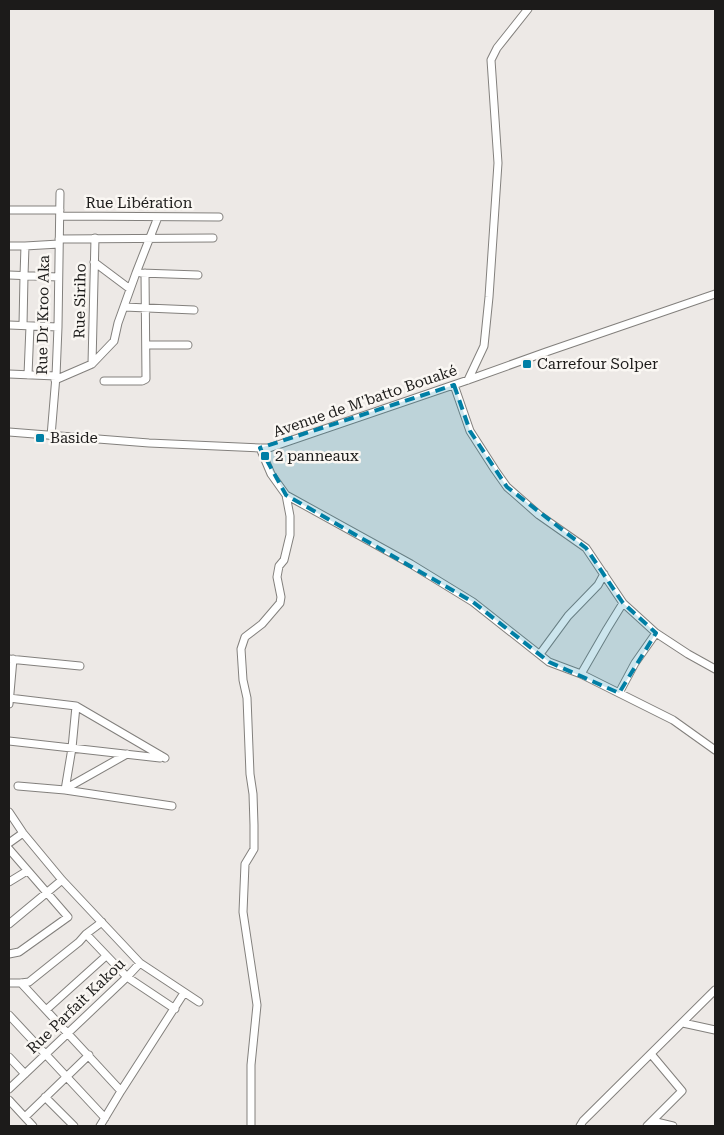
<svg xmlns="http://www.w3.org/2000/svg" width="724" height="1135" viewBox="0 0 724 1135" font-family="'Roboto Serif',serif">
<style>
.lines{fill:none;stroke-linecap:round;stroke-linejoin:round}
.minor-casing{stroke:#83807d;stroke-width:9}
.minor{stroke:#fff;stroke-width:7}
.marked{fill:#007fa5;fill-opacity:0.2;stroke:#007fa5;stroke-width:4;stroke-dasharray:10 6;stroke-linejoin:round}
.poi-dot{fill:#007fa5;stroke:#faf7f3;stroke-width:2}
.labels{text-anchor:middle;dominant-baseline:central;stroke-width:5;stroke-linejoin:round;paint-order:stroke}
.street-label{font-size:15px;fill:#1c1b1a;stroke:#faf7f3}
.poi-label{font-size:15px;fill:#1c1b1a;stroke:#faf7f3;text-anchor:start}
</style>
<rect width="100%" height="100%" fill="#ede9e6"/>
<g class="lines">
<defs>
<path id="minor" d="M9,210H60
M60,216L219,217
M59,239L213,238
M9,246H25L59,244
M94,262L130,289
M141,273L198,275
M9,275L58,277
M124,307L194,310
M9,325L58,327
M23,325L24,276L25,246
M146,345H188
M92,364L95,238
M9,374L56,376
M28,375L30,326
M55,380L92,364L114,341L118,323L136,273L158,217
M468,380L484,346L489,297L498,163L491,60L497,48L528,9
M104,381H142L146,379L145,273
M454,385L470,431L495,470L507,487L539,515L586,548L623,603L656,633L688,654L715,669
M9,432L149,443L260,448H269L468,380L546,352L715,294
M51,436L56,376L58,327L60,193
M260,448L271,474L286,495L411,564L473,602L549,662L581,674L673,720L715,750
M540,654L568,616L598,585L604,574
M9,659L80,666
M581,674L607,629L623,603
M619,693L635,663L656,633
M9,698L76,706L165,758
M9,704L13,659
M9,741L160,758
M18,786L65,790L172,806
M65,789L127,754
M65,790L72,748L76,706
M9,812L23,833L62,880L140,963L199,1002
M9,843L23,833
M9,849L68,917L19,952L9,954
M9,882L27,871
M9,924L62,880
M86,934L127,977L175,1009
M9,983H21L29,982L79,942L86,934L102,922
M21,983L121,1091
M46,1010L106,956
M9,1015L105,1118
M683,1023L715,1030
M9,1057L25,1074
M9,1089L127,977L140,963
M45,1097L74,1126
M9,1100L33,1126
M25,1117L89,1055
M652,1121L673,1126
M100,1126L121,1091L184,993
M251,1126V1065L257,1005L243,912L245,864L254,849V825L253,794L250,774L247,698L243,680L241,649L245,637L262,624L280,603L281,597L277,577L279,566L284,560L290,535V516L286,495
M580,1126L583,1121L715,990
M647,1126L682,1091L651,1054"/>
</defs>
<!-- minor casing -->
<use href="#minor" class="minor-casing"/>
<!-- minor -->
<use href="#minor" class="minor"/>
</g>
<!-- marked area -->
<path class="marked" d="M454,385L470,431L507,487L586,548L623,603L656,633L619,693L549,662L473,602L286,495L260,448Z"/>
<!-- markers -->
<g class="poi-dot">
<rect x="522" y="359" width="10" height="10" rx="2.5"/>
<rect x="35" y="433" width="10" height="10" rx="2.5"/>
<rect x="260" y="451" width="10" height="10" rx="2.5"/>
</g>
<g class="labels">
<!-- street labels -->
<g class="street-label">
<text x="139" y="203">Rue Libération</text>
<text transform="translate(80 301) rotate(-89)">Rue Siriho</text>
<text transform="translate(43 315) rotate(-89)">Rue Dr Kroo Aka</text>
<text transform="translate(365 401) rotate(-19)">Avenue de M'batto Bouaké</text>
<text transform="translate(76 1006) rotate(-44)">Rue Parfait Kakou</text>
</g>
<!-- poi labels -->
<g class="poi-label">
<text x="537" y="364">Carrefour Solper</text>
<text x="50" y="438">Baside</text>
<text x="275" y="456">2 panneaux</text>
</g>
</g>
<!-- border -->
<rect width="724" height="1135" fill="none" stroke="#1c1b1a" stroke-width="20"/>
</svg>
